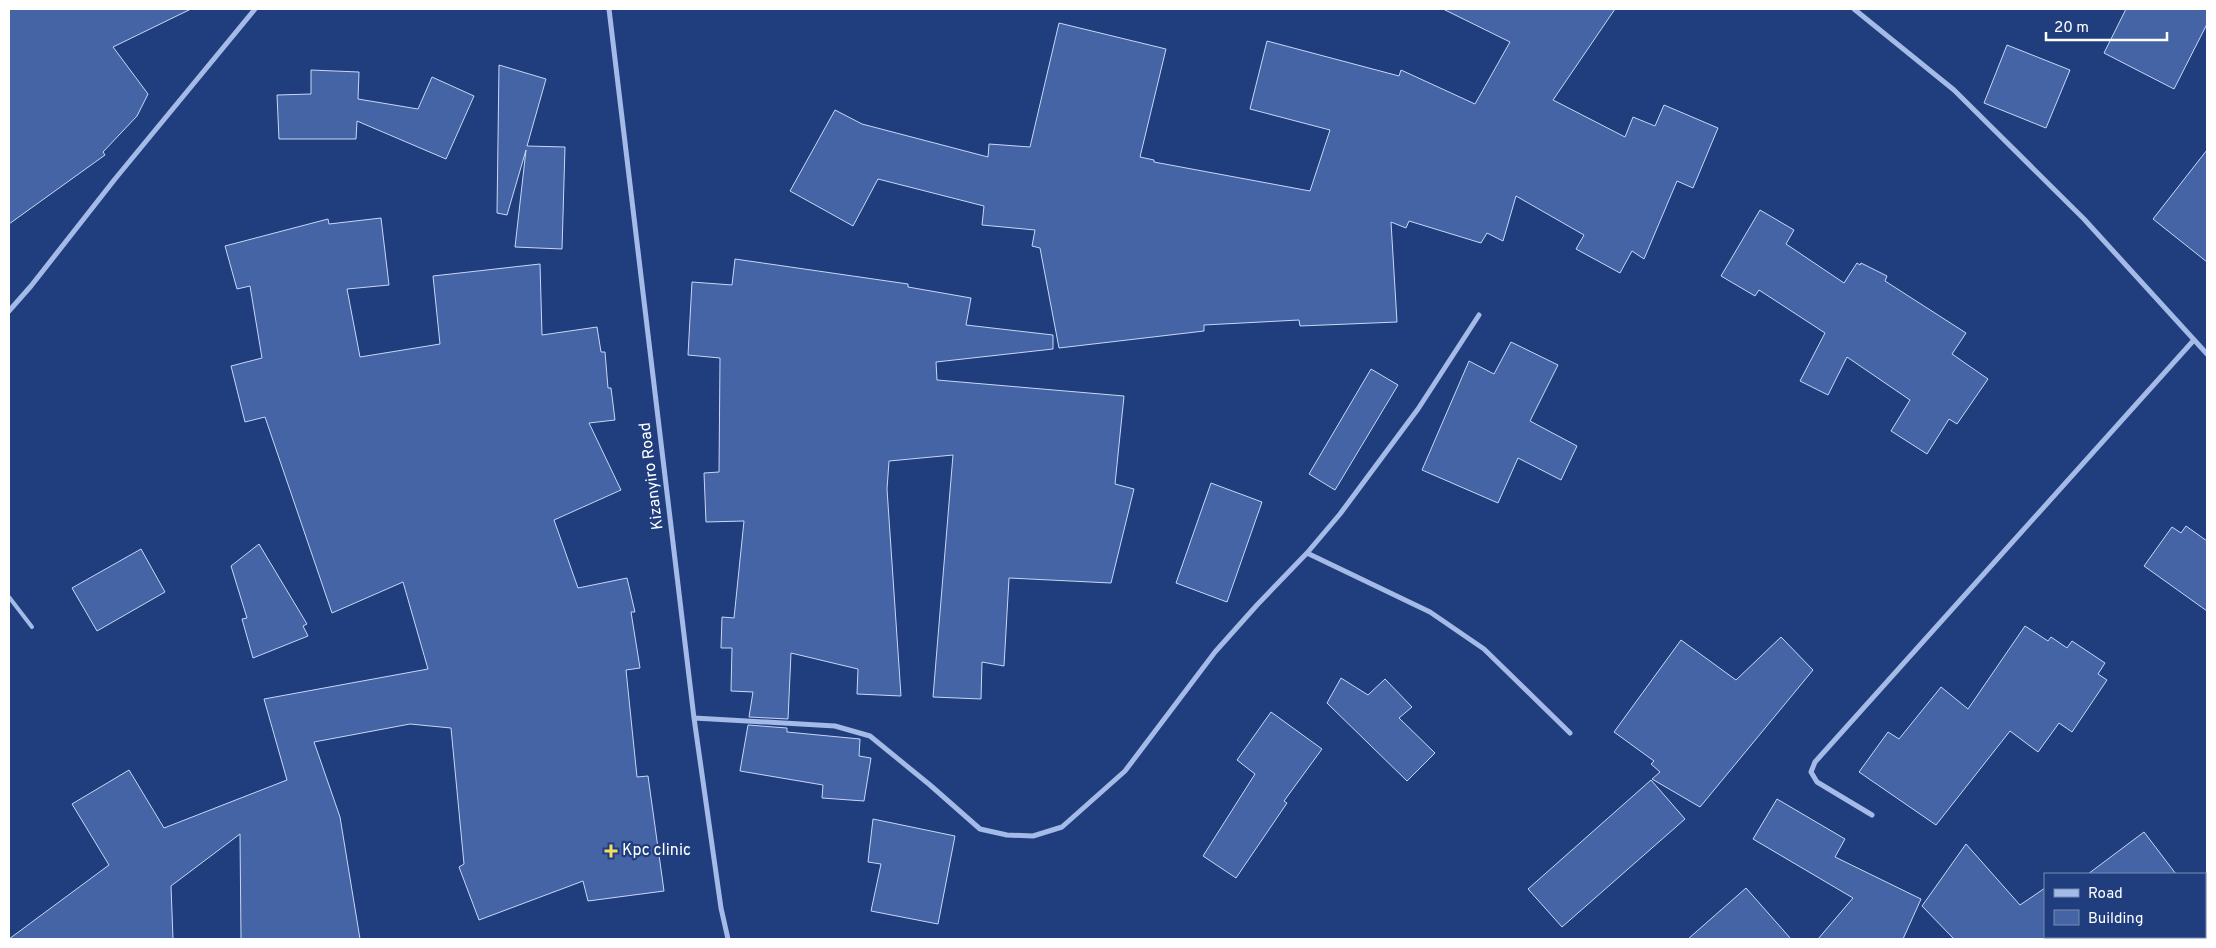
<svg xmlns="http://www.w3.org/2000/svg" width="2216" height="948" viewBox="0 0 2216 948" font-family="Overpass,sans-serif">
<style>
.building{fill:#4464a6;stroke:#c8d7f6}
.lines{fill:none;stroke-linecap:round;stroke-linejoin:round}
.service{stroke:#a4bae7;stroke-width:4}
.minor{stroke:#a4bae7;stroke-width:5}
.poi-dot{fill:#f5dd64;stroke:#203e7e;stroke-width:2}
.labels{text-anchor:middle;dominant-baseline:central;stroke-width:4.5;stroke-linejoin:round;paint-order:stroke}
.street-label{font-size:16px;fill:#fff;stroke:#203e7e}
.poi-label{font-size:16px;fill:#fff;stroke:#203e7e;text-anchor:start}
</style>
<rect width="100%" height="100%" fill="#203e7e"/>
<!-- building -->
<path class="building" d="M9,9H191L113,47L148,94L137,116L103,152L105,155L9,224Z
M1443,9H1615L1553,100L1625,137L1633,117L1655,126L1664,105L1718,128L1693,188L1677,181L1644,259L1632,251L1620,273L1576,249L1584,235L1516,196L1503,241L1487,233L1481,243L1409,221L1406,228L1391,222L1397,322L1300,326L1299,320L1204,325V331L1059,348L1040,248L1032,246L1035,230L982,225L984,206L878,179L853,226L790,191L835,110L862,124L988,157L989,144L1030,147L1059,23L1166,49L1140,157L1154,160V162L1310,191L1330,130L1250,109L1267,41L1399,76L1401,70L1475,104L1510,42Z
M2126,9H2207V24L2174,89L2104,53Z
M2007,45L2070,70L2046,128L1984,103Z
M499,65L546,79L527,146L565,147L562,249L515,247L526,150L507,215L497,213Z
M311,70L359,72L358,99L418,109L432,77L474,96L446,159L357,121L356,139H279L277,95L311,94Z
M2207,150V262L2153,219Z
M1760,210L1794,230L1786,244L1844,283L1857,263L1860,265L1861,263L1887,276L1885,281L1966,333L1952,354L1988,379L1957,424L1949,419L1927,454L1891,431L1910,400L1847,357L1828,395L1800,381L1825,333L1759,290L1755,296L1721,276Z
M381,218L389,285L347,289L360,357L440,344L433,276L540,264L542,335L597,327L601,352H605L608,388H611L615,420L589,423L621,490L554,520L578,588L627,578L635,612H631L640,668L626,670L637,777L648,776L664,891L588,901L583,881L479,920L459,867L464,864L451,728L410,724L314,742L340,817L360,939H241L240,834L171,886L173,939H9L109,865L72,804L129,770L164,828L287,780L264,699L428,669L403,582L332,613L265,417L245,422L231,366L262,358L250,286L237,289L225,246L328,219L329,224Z
M735,259L908,284V287L971,298L966,325L1053,335V349L936,362L937,380L1124,396L1115,484L1134,489L1111,583L1009,578L1004,666L982,662L981,699L933,697L953,455L889,461L887,489L901,696L857,694L858,669L791,653L788,719L749,717L753,692L731,691L732,648H721L722,617L734,618L744,521L706,522L704,473L719,472L720,358L688,355L692,282L732,285Z
M1511,342L1558,365L1530,421L1577,446L1561,480L1518,458L1498,503L1422,470L1469,361L1494,374Z
M1371,369L1398,385L1335,490L1309,474Z
M1211,483L1262,502L1227,602L1176,583Z
M2186,526L2207,541V611L2144,566L2172,527L2181,533Z
M259,544L307,624L303,626L308,636L253,658L242,619L247,618L231,566Z
M141,549L165,592L97,631L72,588Z
M2025,626L2048,641L2051,637L2067,648L2072,641L2105,663L2098,674L2107,680L2072,732L2059,723L2038,752L2010,731L1936,825L1859,772L1888,732L1899,739L1941,687L1968,709Z
M1781,637L1813,670L1700,807L1652,779L1660,772L1651,764L1654,761L1614,732L1681,640L1736,680Z
M1341,678L1368,695L1385,679L1412,707L1399,718L1435,753L1407,781L1327,703Z
M1271,712L1322,749L1284,801L1287,803L1236,878L1203,856L1255,774L1237,760Z
M748,725L787,728V732L860,739L859,756L871,758L864,801L822,798L823,785L740,771Z
M1651,780L1685,819L1562,927L1528,889Z
M1777,799L1845,839L1835,857L1921,899L1903,939H1818L1853,898L1753,839Z
M873,819L955,836L938,924L871,911L881,864L868,862Z
M2144,832L2176,874H2088Z
M1966,844L2020,905L2045,888V937H2049L2051,939H1954L1922,906Z
M1746,888L1791,939H1688Z"/>
<g class="lines">
<!-- service -->
<path class="service" d="M9,597L32,627"/>
<!-- minor -->
<path class="minor" d="M609,9L694,718L721,908L728,939
M1854,9L1954,90L2084,219L2207,354
M9,311L31,286L115,179L255,9
M1307,553L1430,612L1484,649L1570,733
M694,718L835,726L870,736L930,785L980,829L1007,835L1033,836L1062,827L1125,771L1215,652L1257,605L1307,553L1340,514L1418,409L1479,315
M1872,815L1817,782L1811,772L1815,762L2193,341"/>
</g>
<!-- markers -->
<path class="poi-dot" d="M608.5 843.5h5v5h5v5h-5v5h-5v-5h-5v-5h5z"/>
<g class="labels">
<!-- street labels -->
<g class="street-label">
<text transform="translate(652 476) rotate(-97)">Kizanyiro Road</text>
</g>
<!-- poi labels -->
<g class="poi-label">
<text x="622" y="851">Kpc clinic</text>
</g>
</g>
<!-- border -->
<rect width="2216" height="948" fill="none" stroke="#ffffff" stroke-width="20"/>
<!-- legend -->
<rect x="2044" y="873" width="162" height="65" fill="#203e7e" stroke="#798bb2"/>
<rect x="2054" y="889" width="25" height="8" fill="#a4bae7" stroke="#798bb2"/>
<text x="2088" y="898" font-size="15" fill="#ffffff">Road</text>
<rect x="2054" y="910" width="25" height="15" fill="#4464a6" stroke="#798bb2"/>
<text x="2088" y="923" font-size="15" fill="#ffffff">Building</text>
<!-- scale -->
<path d="M2046 32v8h121v-8" fill="none" stroke="#ffffff" stroke-width="2.5"/>
<text x="2054" y="32" font-size="15" fill="#ffffff" stroke="#203e7e" stroke-width="4" paint-order="stroke">20 m</text>
</svg>
